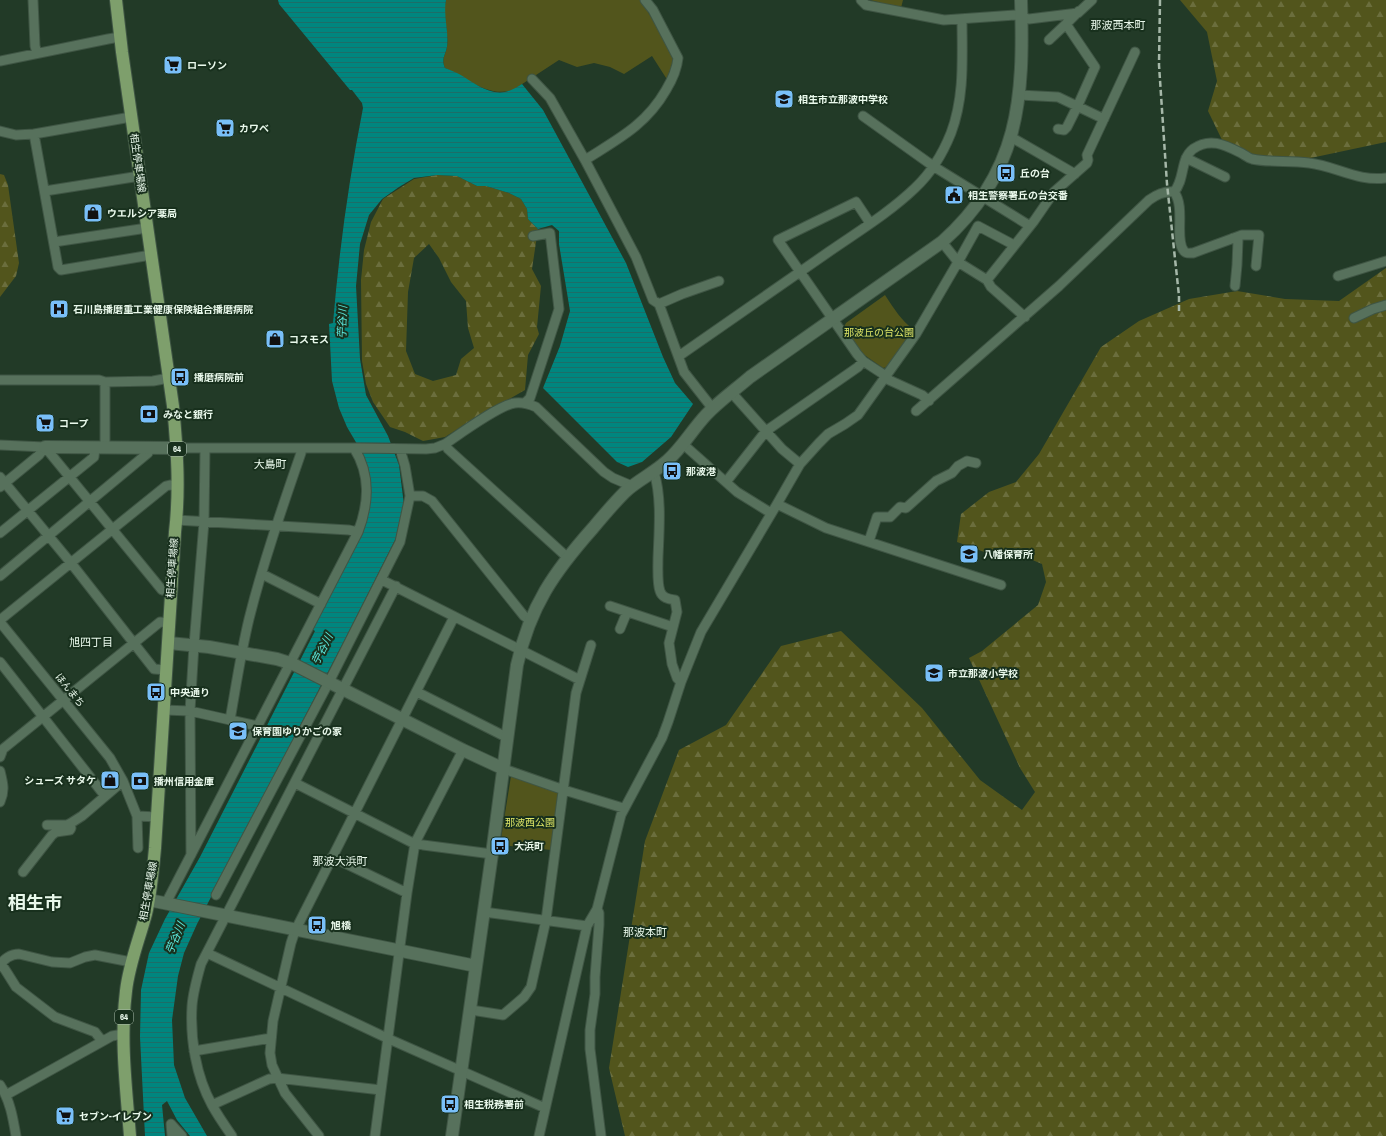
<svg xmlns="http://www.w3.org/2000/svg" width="1386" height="1136" viewBox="0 0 1386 1136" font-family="'Archivo Narrow','Noto Sans JP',sans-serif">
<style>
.green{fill:#52551c}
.forest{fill:url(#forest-firs);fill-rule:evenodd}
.water{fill:url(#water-rules)}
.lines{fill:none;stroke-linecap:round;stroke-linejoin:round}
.street-casing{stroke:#3f5544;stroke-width:11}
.secondary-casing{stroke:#3f5544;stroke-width:14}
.primary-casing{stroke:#3f5544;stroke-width:14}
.street{stroke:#57715c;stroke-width:9}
.secondary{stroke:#57715c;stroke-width:12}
.primary{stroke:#7e9f6c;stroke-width:12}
.rail{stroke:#a6b8a9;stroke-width:2.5;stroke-dasharray:6 3;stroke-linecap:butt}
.labels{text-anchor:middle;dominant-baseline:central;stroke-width:4;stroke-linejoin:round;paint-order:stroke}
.shield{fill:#18301d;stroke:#aabcad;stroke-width:1}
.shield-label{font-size:9px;font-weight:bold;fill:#e9f8eb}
.poi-label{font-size:10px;font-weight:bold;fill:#e9f8eb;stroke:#18301d;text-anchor:start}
.street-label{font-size:10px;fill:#e9f8eb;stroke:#18301d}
.park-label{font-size:10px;fill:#e0e767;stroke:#18301d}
.neighbourhood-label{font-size:11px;fill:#e9f8eb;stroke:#18301d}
.water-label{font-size:11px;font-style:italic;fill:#5ce8dd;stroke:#18301d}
.town-label{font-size:18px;font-weight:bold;fill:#e9f8eb;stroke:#18301d}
</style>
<defs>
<pattern id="forest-firs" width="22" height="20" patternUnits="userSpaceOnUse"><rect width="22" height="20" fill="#52551c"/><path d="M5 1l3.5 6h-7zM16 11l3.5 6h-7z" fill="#6b6e3d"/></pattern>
<pattern id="water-rules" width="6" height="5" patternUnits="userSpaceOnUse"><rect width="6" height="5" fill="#00867f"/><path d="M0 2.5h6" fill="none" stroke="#1c6e68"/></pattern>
</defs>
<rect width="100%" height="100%" fill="#223a27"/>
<!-- green -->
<path class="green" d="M446,0H641L675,58L668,81L652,56L624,74L610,67L594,63L577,67L559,60L513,90C488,98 467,78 445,68C441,59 445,56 447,47C449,31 442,16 446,0Z
M870,0H903L901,8Z
M885,295C895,310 901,320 914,330L888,367L883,368L863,354L844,327L846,323Z
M511,776L558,792L559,799L551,850L500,845Z"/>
<!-- forest -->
<path class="forest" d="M1180,0H1386V142L1306,159L1251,158L1223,142L1208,111L1217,81L1207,32Z
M0,174L4,175L8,185L19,263L16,276L0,297Z
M437,175L457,176L477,186H486L509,193L521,199L527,209L528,219L538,229L532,269L541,286L537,327L539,334L528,355L525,390L467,423L445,437L423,441L405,432L390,427L373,402L366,384L362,361L361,280L364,250L371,222L383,199L414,179ZM429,244L439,258L451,282L466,301L468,328L474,348L461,359L456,375L433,381L415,374L406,351L408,292L414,258Z
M1386,268V1136H625L609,1068L645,841L679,750L726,725L781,646L841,631L922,708L980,780L1022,810L1035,792L1020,768L969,658L982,651L1038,605L1046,582L1042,564L1018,554L987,553L957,542L961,514L989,492L1016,482L1039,454L1101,347L1139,321L1189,299L1237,291L1285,299L1339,301Z"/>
<!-- water -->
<path class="water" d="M278,0H446C443,16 449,31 447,47C445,56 441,59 445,68C450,70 455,72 459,74C473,82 488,95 505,92C511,91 517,87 522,84L543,110L626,263L663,357L675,383L693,404L671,437L642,462L628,467L617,462L543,388L560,346L570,311L559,244V231L552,225L538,229L528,219L527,209L521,199L509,193L486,186H477L457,176L437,175L414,178L399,187L382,199L369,215L360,244L356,286L360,359L366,395L388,436L399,465L404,505L397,536L343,643L197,924L184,953L178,976L172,1020L174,1065L185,1098L207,1136H190L177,1120L167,1101L162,1105L165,1136H145L140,1037L141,990L149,953L165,919L200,857L315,631L312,629L370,501L357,444L347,427L339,408L332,381L329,324L333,323C339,251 349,179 363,108L362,103L352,90H350L279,4Z"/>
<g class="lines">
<defs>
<path id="street" d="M33,0L35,46L37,53
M861,0L866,5L944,20L1015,15L1029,19L1078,13L1092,0
M1049,40L1066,24
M0,61L108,39L120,37
M532,79L550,98L585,160L636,257L653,300L659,304
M1019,95L1058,97L1104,119
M863,116L933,166L1030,226
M1058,129L1064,130L1067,127L1078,105L1095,67L1066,24L1079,11
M0,131L16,135L34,134L131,117
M34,134L58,267L61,270L151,255
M1011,137L1075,174
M1186,158L1225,177
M585,160C618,139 646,125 666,90C672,80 677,69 678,58L653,10L645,0
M45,191L140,176
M1174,192C1185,180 1180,159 1193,149C1210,137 1225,145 1241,153C1245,155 1248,158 1252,159C1271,163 1290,160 1309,163C1336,166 1358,182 1386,178
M870,223L856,202L778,240L857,354L863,361L886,376L889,380L922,395L929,401
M1233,238L1238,240L1237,265L1235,286
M54,242L147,228
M1014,245L978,226L958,262L987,280L991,287L1025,317
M1338,276L1386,261
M987,280L1034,221L1054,192L1087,163L1088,160L1087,155L1135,52
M1354,318L1373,309L1386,305
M679,356C729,321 780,286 830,251C859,231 890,212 915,188C931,173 943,153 951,133C965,96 962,57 962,19
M0,380H99L105,382L153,381L169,378
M731,392L782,449L800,464
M526,402L530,398L559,309L550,233L533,236
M713,409L684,372L659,304L682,294L719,281
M916,411L1059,286L1149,200C1156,195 1166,191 1174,192C1186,207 1174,240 1184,251C1186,254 1190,253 1193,253L1242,235H1259L1256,266
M445,444L448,449L568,558
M683,444L737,492L771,513
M0,445L45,447L162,590L171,591
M105,448V382
M177,448H359L426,449L435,448L445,444C460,434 499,405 515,403C523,402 529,404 536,407L604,472L613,478L632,486
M654,472C662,498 659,531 658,558C658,567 657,583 660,591C662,598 669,599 675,600L677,612L669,643L672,664L677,678L681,682
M0,477L71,563L154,669L167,670
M726,482L766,431L858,367L863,361
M0,487L39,455L45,447
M410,496H423L432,501L524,616L530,620
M777,504L826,528L1001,585
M176,520L349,530L358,532
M0,533L94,457L95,448
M869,541L877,517H890L900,507L906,508L936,481L952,473L958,466L967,461L976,463
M262,574L321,604
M0,576L148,453L149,448
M382,580L580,680
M610,606L673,627
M0,620L166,486L170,485L177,486
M0,622L110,758L123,781L137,816L138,848
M620,629L627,612
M0,662L105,796
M417,692L508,738
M164,710L190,711L230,720C236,686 241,652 249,619C263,563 282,508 301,453V449
M230,720L258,726
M0,757L3,749L160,622L169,623
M504,769L564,790L623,808
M0,771C3,783 5,791 0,802
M295,783L411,842L423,845L492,854
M137,816L158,817
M47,825H67L71,823L82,816L123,781
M191,855L190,711L194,645L204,522L205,449
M332,857L407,893
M23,872L52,835L56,832L70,830L71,828
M216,895L329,682L400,542L410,496L405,466L400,449
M166,903L358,532C369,503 371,475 354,448
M597,909L599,913V925L595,977V994L590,1030V1049L601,1136
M484,912L587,926
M207,953L389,1039L545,1108
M0,966C3,959 11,954 19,954L52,962L70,963L85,957L95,955L131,962
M0,966L4,968L16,987L55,1017L95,1032L102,1041
M471,1010L503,1015L524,997L531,987L546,920L576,693L591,645
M194,1051L271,1038
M0,1085C10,1100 13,1118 16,1136
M6,1095L112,1036L123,1034
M212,1105L269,1079L277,1078L381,1090
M172,1136L171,1124L182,1136
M232,1136C225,1126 218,1116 212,1105C196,1076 190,1039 192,1006C193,992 197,978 201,964L396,586
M319,1136L285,1093L272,1065L270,1053L273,1021L291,943L295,931L454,617
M375,1136L407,893L415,843L463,750
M539,1136L587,926L597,909L621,815L662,738L668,722L681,682L701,632L777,504L800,464L819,443L828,434L845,424L858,415L916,334L958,262L942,242"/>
<path id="secondary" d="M45,447L177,448
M169,643L209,647L277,659L293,664L463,750L504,769
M149,900L476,966
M452,1136L492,854L517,665C530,606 554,572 593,528C603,516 614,503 625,492C638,480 654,473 667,461C682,448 692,430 706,415C719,401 735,390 750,377L942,242C1020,173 1024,98 1021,0"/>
<path id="primary" d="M116,0L122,52L173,406C177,448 180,489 175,532L155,848C153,870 151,893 146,914C139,940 129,964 126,991C120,1039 126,1087 130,1136"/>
</defs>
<!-- street casing -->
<use href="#street" class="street-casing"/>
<!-- secondary casing -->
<use href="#secondary" class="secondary-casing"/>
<!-- primary casing -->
<use href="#primary" class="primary-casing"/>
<!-- street -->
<use href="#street" class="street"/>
<!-- secondary -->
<use href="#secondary" class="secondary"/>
<!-- primary -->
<use href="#primary" class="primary"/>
<!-- rail -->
<path class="rail" d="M1160,0L1159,65L1167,184L1179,296V312"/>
</g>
<!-- icons -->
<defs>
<symbol id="supermarket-square" viewBox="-11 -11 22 22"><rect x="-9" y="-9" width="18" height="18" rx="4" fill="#79bff8" stroke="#18301d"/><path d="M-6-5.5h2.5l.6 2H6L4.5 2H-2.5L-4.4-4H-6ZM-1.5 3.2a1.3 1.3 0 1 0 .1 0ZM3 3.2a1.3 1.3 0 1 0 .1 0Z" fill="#111"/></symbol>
<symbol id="school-square" viewBox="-11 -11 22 22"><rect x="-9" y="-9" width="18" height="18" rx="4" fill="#79bff8" stroke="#18301d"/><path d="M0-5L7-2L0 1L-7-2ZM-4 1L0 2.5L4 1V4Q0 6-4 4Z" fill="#111"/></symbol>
<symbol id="bus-square" viewBox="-11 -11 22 22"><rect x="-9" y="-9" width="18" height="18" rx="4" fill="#79bff8" stroke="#18301d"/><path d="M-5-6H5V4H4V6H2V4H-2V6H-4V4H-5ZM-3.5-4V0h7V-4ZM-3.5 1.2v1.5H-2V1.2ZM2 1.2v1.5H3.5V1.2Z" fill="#111"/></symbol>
<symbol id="civic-square" viewBox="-11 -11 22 22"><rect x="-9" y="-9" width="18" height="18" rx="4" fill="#79bff8" stroke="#18301d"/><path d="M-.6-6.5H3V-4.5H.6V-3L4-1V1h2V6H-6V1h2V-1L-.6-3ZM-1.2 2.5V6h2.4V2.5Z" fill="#111"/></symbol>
<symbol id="shop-square" viewBox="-11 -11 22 22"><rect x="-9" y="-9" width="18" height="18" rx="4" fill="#79bff8" stroke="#18301d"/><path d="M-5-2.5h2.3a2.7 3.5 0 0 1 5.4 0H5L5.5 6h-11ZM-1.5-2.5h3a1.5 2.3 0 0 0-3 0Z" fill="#111"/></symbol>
<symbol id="hospital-square" viewBox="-11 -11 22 22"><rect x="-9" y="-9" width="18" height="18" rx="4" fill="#79bff8" stroke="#18301d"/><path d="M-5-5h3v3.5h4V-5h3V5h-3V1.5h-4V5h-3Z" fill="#111"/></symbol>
<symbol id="bank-square" viewBox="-11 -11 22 22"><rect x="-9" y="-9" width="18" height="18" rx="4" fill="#79bff8" stroke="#18301d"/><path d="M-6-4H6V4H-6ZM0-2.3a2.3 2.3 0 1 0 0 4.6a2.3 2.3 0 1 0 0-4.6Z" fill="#111"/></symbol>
</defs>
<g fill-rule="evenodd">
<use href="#supermarket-square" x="162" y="54" width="22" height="22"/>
<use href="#school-square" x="773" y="88" width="22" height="22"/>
<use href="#supermarket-square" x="214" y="117" width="22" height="22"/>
<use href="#bus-square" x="995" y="162" width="22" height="22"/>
<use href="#civic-square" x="943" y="184" width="22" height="22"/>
<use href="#shop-square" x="82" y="202" width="22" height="22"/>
<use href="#hospital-square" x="48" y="298" width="22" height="22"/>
<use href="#shop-square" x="264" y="328" width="22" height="22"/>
<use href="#bus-square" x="169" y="366" width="22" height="22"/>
<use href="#bank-square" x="138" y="403" width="22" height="22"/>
<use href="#supermarket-square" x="34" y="412" width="22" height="22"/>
<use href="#bus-square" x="661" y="460" width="22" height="22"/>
<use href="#school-square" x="958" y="543" width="22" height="22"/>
<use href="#school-square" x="923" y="662" width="22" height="22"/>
<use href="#bus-square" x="145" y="681" width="22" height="22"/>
<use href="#school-square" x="227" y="720" width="22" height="22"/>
<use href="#shop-square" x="99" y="769" width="22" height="22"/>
<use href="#bank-square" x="129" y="770" width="22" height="22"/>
<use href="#bus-square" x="489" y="835" width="22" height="22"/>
<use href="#bus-square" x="306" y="914" width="22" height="22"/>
<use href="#bus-square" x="439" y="1093" width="22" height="22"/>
<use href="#supermarket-square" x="54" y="1105" width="22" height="22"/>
</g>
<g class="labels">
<!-- shield labels -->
<g class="shield">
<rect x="168" y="442" width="18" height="14" rx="3"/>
<rect x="115" y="1010" width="18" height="14" rx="3"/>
</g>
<g class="shield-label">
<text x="177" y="449">64</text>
<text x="124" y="1017">64</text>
</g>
<!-- poi labels -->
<g class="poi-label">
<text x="187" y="65">ローソン</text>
<text x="798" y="99">相生市立那波中学校</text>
<text x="239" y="128">カワベ</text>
<text x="1020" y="173">丘の台</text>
<text x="968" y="195">相生警察署丘の台交番</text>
<text x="107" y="213">ウエルシア薬局</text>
<text x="73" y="309">石川島播磨重工業健康保険組合播磨病院</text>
<text x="289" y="339">コスモス</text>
<text x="194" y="377">播磨病院前</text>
<text x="163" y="414">みなと銀行</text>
<text x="59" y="423">コープ</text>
<text x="686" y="471">那波港</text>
<text x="983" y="554">八幡保育所</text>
<text x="948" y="673">市立那波小学校</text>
<text x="170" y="692">中央通り</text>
<text x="252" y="731">保育園ゆりかごの家</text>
<text x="96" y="780" text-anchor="end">シューズ サタケ</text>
<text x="154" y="781">播州信用金庫</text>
<text x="514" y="846">大浜町</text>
<text x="331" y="925">旭橋</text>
<text x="464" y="1104">相生税務署前</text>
<text x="79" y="1116">セブン-イレブン</text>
</g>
<!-- street labels -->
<g class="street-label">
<text transform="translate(138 163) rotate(82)">相生停車場線</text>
<text transform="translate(172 568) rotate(-86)">相生停車場線</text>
<text transform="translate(70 690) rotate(51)">ほんまち</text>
<text transform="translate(148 891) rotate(-80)">相生停車場線</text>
</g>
<!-- park labels -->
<g class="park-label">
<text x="879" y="332">那波丘の台公園</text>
<text x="530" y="822">那波西公園</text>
</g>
<!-- neighbourhood labels -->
<g class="neighbourhood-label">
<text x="1118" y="25">那波西本町</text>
<text x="270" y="464">大島町</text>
<text x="91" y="642">旭四丁目</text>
<text x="340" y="861">那波大浜町</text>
<text x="645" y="932">那波本町</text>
</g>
<!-- water labels -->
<g class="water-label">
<text transform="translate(342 322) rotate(-88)">苧谷川</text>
<text transform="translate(322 649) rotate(-63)">苧谷川</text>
<text transform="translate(175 938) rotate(-67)">苧谷川</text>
</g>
<!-- town labels -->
<g class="town-label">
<text x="35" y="902">相生市</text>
</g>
</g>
</svg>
